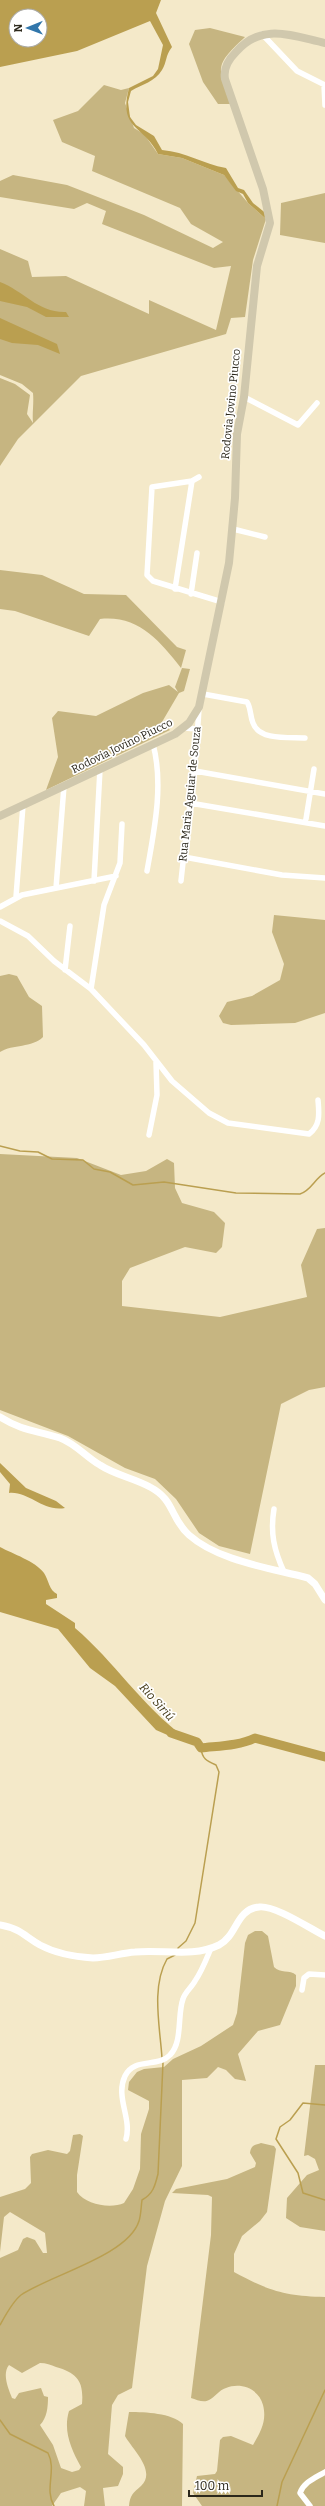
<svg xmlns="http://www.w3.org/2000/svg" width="325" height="2506" viewBox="0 0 325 2506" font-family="Bitter,serif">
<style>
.green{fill:#c6b581;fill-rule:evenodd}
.water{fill:#ba9f50;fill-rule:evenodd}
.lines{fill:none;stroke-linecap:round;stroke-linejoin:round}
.stream{stroke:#ba9f50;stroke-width:1.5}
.river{stroke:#ba9f50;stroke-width:9}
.minor{stroke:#fff;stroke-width:5.5}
.tertiary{stroke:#fff;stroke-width:7}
.secondary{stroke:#d0c8ad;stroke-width:8}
.labels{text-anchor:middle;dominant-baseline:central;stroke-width:3.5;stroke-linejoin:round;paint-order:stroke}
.street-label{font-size:11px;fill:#2b271b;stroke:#fff}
.water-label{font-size:12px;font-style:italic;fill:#423714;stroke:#fff}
</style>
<rect width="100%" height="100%" fill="#f4e9c9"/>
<!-- green -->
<path class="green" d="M210,28L245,37C215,65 216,67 232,104H218L203,82L189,44L195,30Z
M104,85L121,90L129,88L125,103L134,128L144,134L158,154L182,158L224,175L248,203L266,219L253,260L245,317L231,318L226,334L81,376L18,439L0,466V378L15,384L30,395L27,414L33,423C32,413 34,404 33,393L22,384L0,375V249L28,261L32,277L66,276L149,314V300L216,330L231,266L214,268L102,224L106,211L87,203L74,209L0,197V181L13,175L67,185L144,215L213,248L223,242L191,224L180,208L92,171L95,156L62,142L53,120L78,111Z
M325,193V243L280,235L281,203Z
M0,570L42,575L84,594L126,595L177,647L186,650L181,668C159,640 138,615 100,619L89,636L15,611L0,609Z
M182,668L190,669L184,691L179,693L162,722L170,730L46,790L58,757L52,718L58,711L96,716L143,693L169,685L178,692L175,687Z
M274,915L325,920V1013L295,1023L231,1025L223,1023L219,1016L227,1002L252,996L280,980L284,964L272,932Z
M9,974L17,976L29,997L42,1006L43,1037C32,1048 13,1044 0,1052V976Z
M0,1154L77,1158L121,1175L146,1171L167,1159L174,1163L175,1188L182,1203L214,1212L225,1223L222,1247L216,1253L185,1247L130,1268L122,1281V1306L220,1317L307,1297L301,1265L317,1229L325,1228V1387L309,1390L281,1404L250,1554L219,1546L199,1533L176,1499L155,1479L125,1468L68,1436L0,1410Z
M255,1931H262L268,1936L274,1967C280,1974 290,1969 296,1975V1986L280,2025L258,2031L238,2054L246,2081L235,2079L226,2070L218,2067L207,2078L182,2080V2166L165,2201L147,2266L132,2388L118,2395L112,2405L108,2454L123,2467V2474L118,2486L103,2488L105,2506H84L86,2491L80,2487L61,2493L52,2506H0V2258L18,2250L23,2239L27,2237L35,2240L43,2253H47L45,2233L10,2212L4,2217L0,2252V2197L25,2189L31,2183L30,2157L32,2154L48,2150L67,2154L70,2151L73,2135L80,2134L83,2136L77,2175V2192C86,2205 111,2209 124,2203L133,2189L140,2169L141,2134L149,2109V2101L128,2090L129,2082L137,2072L144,2069L164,2067L173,2059L201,2046L233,2025L237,2013L245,1943L248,1935ZM40,2363C46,2363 51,2365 56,2367C77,2373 84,2381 82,2404L69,2411C63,2431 71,2449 81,2467L79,2470L72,2472L61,2468L53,2445L40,2425C47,2418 48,2407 48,2397L44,2396L41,2388L19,2393L15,2399L12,2398C8,2388 2,2374 9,2365L22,2373Z
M315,2065H325V2231L300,2227L286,2218L287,2198L307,2175L319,2170L315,2159L308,2155L304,2156Z
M261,2143L274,2146L276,2149L267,2212L260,2221L242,2236L234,2254V2272C269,2291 285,2296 325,2297V2506H202L193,2493L197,2476L215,2474L217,2471L220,2440L223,2437L231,2436L253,2445C261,2431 267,2421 263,2405C259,2389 241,2382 226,2388C219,2390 215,2397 209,2400C204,2403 197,2400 191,2398L211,2235L212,2197L208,2195L172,2193L176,2189L227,2179L255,2167L256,2163L250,2153C251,2145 255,2145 261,2143Z
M129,2412C146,2412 171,2413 183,2424L182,2506H129C130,2495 133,2493 141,2486C157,2471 132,2449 125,2436Z"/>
<!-- water -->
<path class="water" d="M0,0H161L156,13L172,47C165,56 167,62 162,70C155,82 142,84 131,91L128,102L130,117L136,125L154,136L162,150C186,152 203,164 226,168L238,188L244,190L253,203L268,215L266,219L248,203L243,194L236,191L224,175L182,158L158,154C143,124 118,130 129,88L153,76L158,69L163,45L150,21L77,51L0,67ZM16,16H40V40H16Z
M0,282C24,291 38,313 66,312L69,317H46L27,307L0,301Z
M0,318L57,344L60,354L38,345L12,343L0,339Z
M0,1463L26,1488L56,1501L65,1508C42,1512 29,1491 9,1493L10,1484L0,1472Z
M0,1547C13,1554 35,1561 44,1573C49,1581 49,1590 57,1594V1598L46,1600V1604L75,1623V1628C114,1661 142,1706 183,1736L172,1737L156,1730L115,1686L90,1668L58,1629L0,1612Z"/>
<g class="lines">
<!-- stream -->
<path class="stream" d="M0,1146L20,1151L38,1152L52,1159L83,1160L94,1169L110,1172L133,1185L164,1182L236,1193L300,1194C311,1191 315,1178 325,1173
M178,1948L186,1941L195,1923L219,1772L216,1765C207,1761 202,1759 201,1748
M162,2058C160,2027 151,1987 167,1959L175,1955
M325,2105L303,2103L290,2120L280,2127L276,2139L298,2173L303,2193L325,2200
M0,2325C5,2316 13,2301 21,2295C50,2275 128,2256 139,2221C141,2215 141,2207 142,2200C153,2194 155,2186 158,2174L163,2063
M0,2420L10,2434L48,2453C57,2470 44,2489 54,2506
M277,2506L282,2482L325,2390"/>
<!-- river -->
<path class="river" d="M171,1733L197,1742L201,1748C217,1746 239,1746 255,1738L325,1757"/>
<!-- minor -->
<path class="minor" d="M262,34L297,71L325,85
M324,85L325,105
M244,397L298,425L317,403
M199,477L192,481L152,487L147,575L153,581L222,602
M233,529L265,537
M175,589L192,481
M191,594L197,553
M203,694L247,702C251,708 250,716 253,723C259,741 291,737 305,738
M184,728L198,729
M195,771L325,794
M190,803L325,826
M306,819L314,769
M184,857L282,875L325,878
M147,871C154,831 164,785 153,744
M94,881L100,769
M181,881C187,823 196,766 199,708
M56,888L64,786
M16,897L23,805
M0,907L22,895L116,876
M0,921L28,936L54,961L91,989L144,1045L172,1081L209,1113L228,1123L309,1134C321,1125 319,1113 318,1100
M65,970L70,926
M91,989L104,905L120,863L122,824
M149,1135L157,1095L156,1062
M274,1509C270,1533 274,1550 284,1572
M302,1990L304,1978L309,1974L325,1975
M126,2139C132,2118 115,2097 125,2076C134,2057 158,2068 170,2055C183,2042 177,2015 183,1999C185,1992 192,1987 195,1981C202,1971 206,1960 211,1948
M310,2506L300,2493C304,2482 315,2478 325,2472"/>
<!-- tertiary -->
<path class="tertiary" d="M0,1417C24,1432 36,1430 60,1438C76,1444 86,1457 100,1465C115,1475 134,1478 150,1487C175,1500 170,1518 189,1535C218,1561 271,1568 308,1578L315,1584L325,1600
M0,1925C21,1929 23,1935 40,1945C55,1953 76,1957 93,1958C107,1958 121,1953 135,1952C163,1949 192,1958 219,1945C237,1936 236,1909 259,1907C275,1905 309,1928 325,1936"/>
<!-- secondary -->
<path class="secondary" d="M0,816L175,734L189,723L199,707L229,563L235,498L237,434L244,397L257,266L270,223L263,189L225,79C223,68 228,60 236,52C262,22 292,36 325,43"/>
</g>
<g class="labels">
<!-- street labels -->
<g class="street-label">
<text transform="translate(231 404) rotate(-84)">Rodovia Jovino Piucco</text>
<text transform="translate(122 746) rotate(-26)">Rodovia Jovino Piucco</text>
<text transform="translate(190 794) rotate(-84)">Rua Maria Aguiar de Souza</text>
</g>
<!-- water labels -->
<g class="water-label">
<text transform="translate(157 1702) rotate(48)">Rio Siriú</text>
</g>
</g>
<!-- north arrow -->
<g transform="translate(28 28) rotate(269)"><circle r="19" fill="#ffffff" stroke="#aaa9a4"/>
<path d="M0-3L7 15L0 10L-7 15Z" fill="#3176ab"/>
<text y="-6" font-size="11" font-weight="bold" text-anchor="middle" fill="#2b271b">N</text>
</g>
<!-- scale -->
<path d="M189 2490v6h73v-6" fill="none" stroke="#2b271b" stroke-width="2"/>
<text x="195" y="2490" font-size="12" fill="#2b271b" stroke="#ffffff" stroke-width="3" paint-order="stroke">100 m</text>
</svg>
